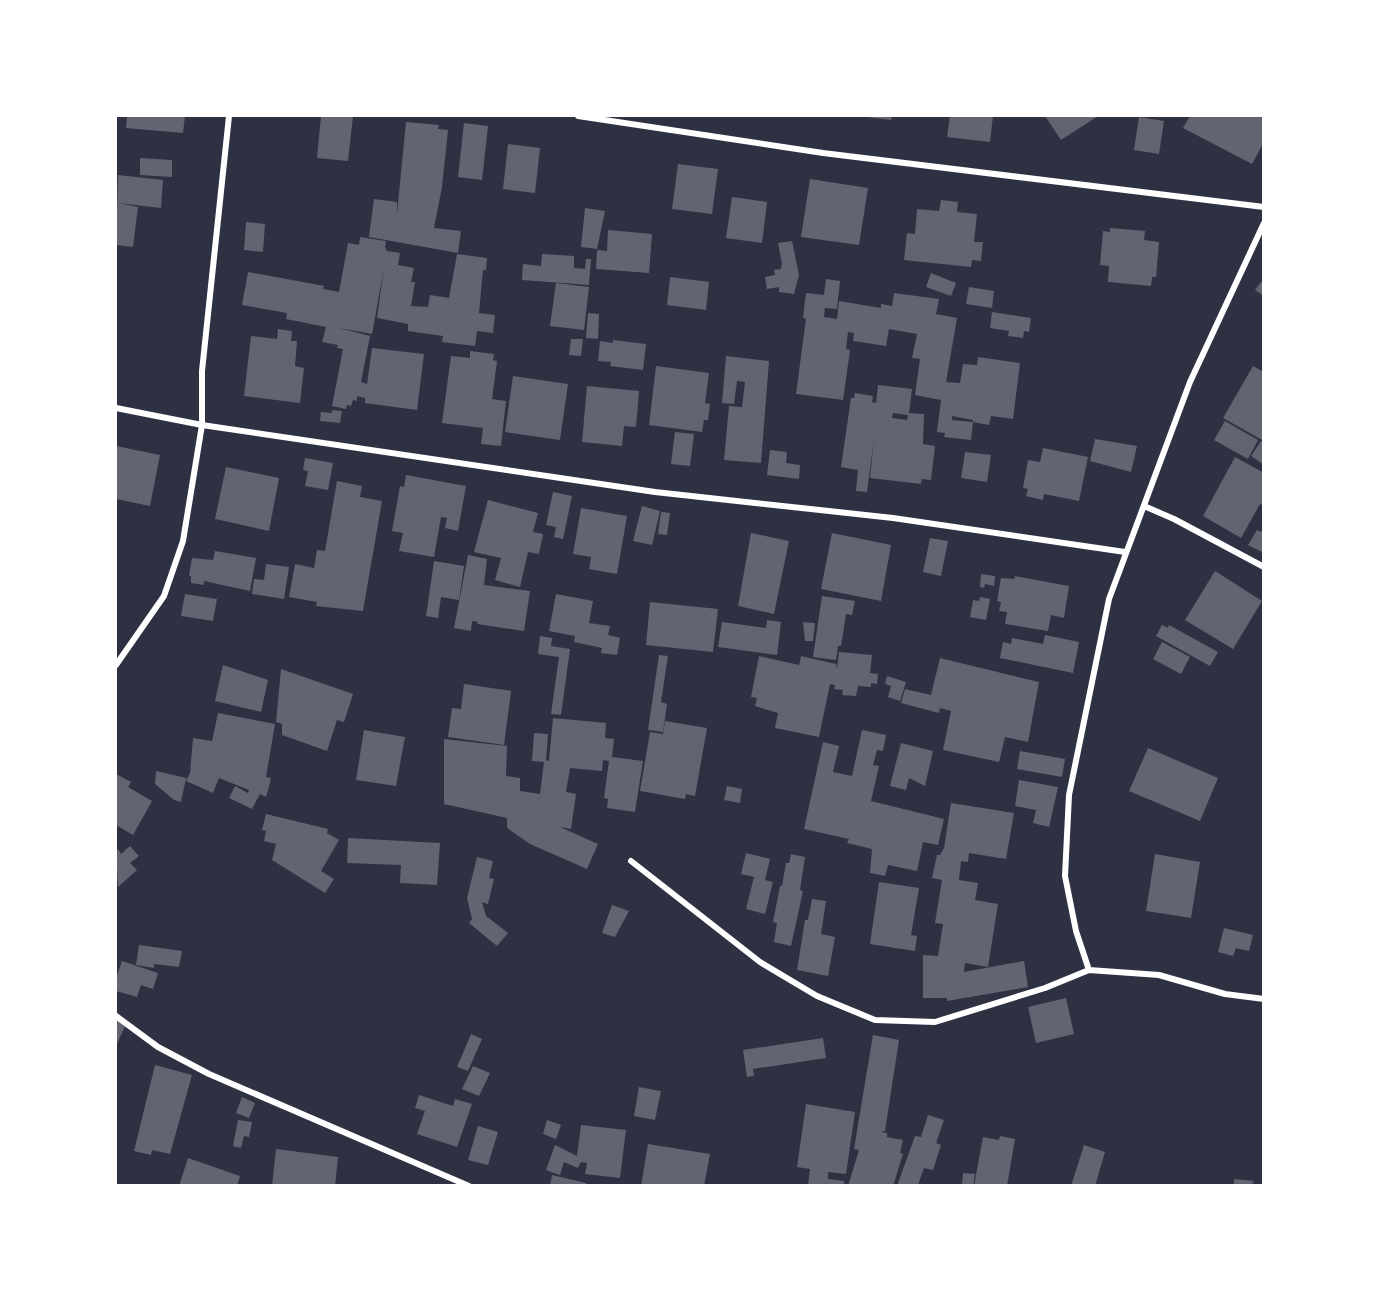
<svg xmlns="http://www.w3.org/2000/svg" width="1379" height="1301" viewBox="0 0 1379 1301" font-family="Arial,sans-serif">
<style>
.building{fill:#626471;fill-rule:evenodd}
.lines{fill:none;stroke-linecap:round;stroke-linejoin:round}
.minor{stroke:#fff;stroke-width:6}
</style>
<rect width="100%" height="100%" fill="#2d3142"/>
<!-- building -->
<path class="building" d="M127,116H185L183,133L126,128Z
M321,116H353L348,161L317,158Z
M858,116H892L891,120Z
M950,116H993L990,142L947,137Z
M1045,116H1098L1061,140Z
M1190,116L1264,117V142L1252,164L1183,128Z
M1139,117L1164,121L1159,154L1134,150Z
M406,122L439,125L438,129L448,130L442,187L434,228L461,231L458,253L369,237L374,199L397,202V214Z
M464,123L488,126L482,180L458,177Z
M508,144L540,148L535,193L503,189Z
M140,158L172,160V177L140,175Z
M678,164L718,169L712,214L672,209Z
M118,175L163,180L161,208L118,203L138,207L133,247L116,245Z
M810,179L868,188L859,245L801,237Z
M732,197L767,202L762,243L726,238Z
M941,200L958,202L957,212L977,214L974,242H983L981,261L972,260L971,267L904,260L907,233L915,234L917,209L939,211Z
M585,208L605,211L597,249L581,247Z
M246,222L265,224L263,252L244,250Z
M1110,228L1145,231L1144,240L1159,242L1156,277H1152L1151,286L1108,282L1109,266L1100,265L1103,231L1110,232Z
M608,230L652,234L649,273L596,269L597,250L607,251Z
M360,237L386,241L385,247L387,251L400,253L398,265L414,268L411,282H415L411,306L428,307L430,295L449,298L457,254L487,258L486,270H483L479,313L495,315L493,333L477,331L475,346L442,342L443,336L408,331V324L377,318L384,268L372,334L339,328L370,336L361,382L367,384L372,348L424,354L417,410L365,403V398L357,396V401L353,400L351,406L347,405L346,409L332,406L343,349L337,348L338,345L322,342L326,327L286,319L287,313L242,305L248,272L324,286L323,289L339,292L348,243L359,245Z
M792,241L799,275L794,294L779,292V287L767,289L765,277L775,275L774,270L781,269L782,264L778,243Z
M542,254L574,256V268L585,269L586,259H591L589,285L522,280L523,264L541,266Z
M931,273L956,283L951,296L926,287Z
M670,277L709,282L706,310L667,305Z
M826,279L840,281L837,309L825,308L824,317L837,319L839,301L881,308V304L892,306L894,293L939,299L936,314L957,318L946,382L960,383L963,364L977,365L978,357L1020,363L1013,419L991,416L989,425L973,422L971,440L944,437L945,433L937,432L941,400L915,395L920,359L912,358L917,334L889,329L886,346L853,341L854,333L848,332L846,349L850,350L843,400L796,394L806,319L803,318L806,293L824,295ZM952,416L973,420V422L952,420Z
M1261,282L1264,283V296L1255,290Z
M556,283L589,287L584,330L550,326Z
M969,287L994,291L992,308L966,304Z
M992,312L1031,318L1029,332L1024,331L1023,338L1008,336L1009,331L990,328Z
M588,313L599,314L598,339L586,338Z
M278,329L292,331L291,341H297L295,366L304,368L300,403L244,396L251,336L277,339Z
M571,339H583L581,356L569,355Z
M613,340L646,344L643,370L610,366L611,362L598,361L600,341L613,343Z
M470,351L494,354L493,360L497,361L492,399L506,401L501,446L481,444L483,428L442,423L451,356L470,358Z
M726,356L769,361L761,463L724,460L729,406L742,407L745,382L737,381L734,404L722,403Z
M656,366L709,373L705,403L710,404L708,420H704L702,432L649,425Z
M1253,366L1264,372V441L1223,418Z
M513,376L568,384L560,440L505,432Z
M878,385L912,389L909,413L924,414L923,444L935,446L931,480L922,479L921,484L870,478L874,439L867,492L856,491L858,470L841,467L851,398H854L855,393L873,396L872,402L876,403ZM893,413L908,415L907,420L892,418Z
M587,386L639,391L636,427L624,426L622,446L582,442Z
M332,410L342,411L340,423L320,421L321,412L332,413Z
M1225,421L1258,440L1248,459L1214,440Z
M675,432L694,434L690,466L671,464Z
M1095,439L1137,446L1131,472L1090,461Z
M1261,441L1264,443V465L1251,456Z
M116,446L160,455L150,506L116,499Z
M1043,448L1088,457L1079,501L1044,494L1043,500L1026,496L1028,489L1023,488L1028,460L1040,462Z
M770,450L787,452L786,463L800,465L799,479L767,475Z
M965,452L991,455L987,482L961,478Z
M1235,457L1264,473V506L1260,504L1241,538L1203,516Z
M305,458L333,463L328,490L305,486L308,471L303,470Z
M226,467L279,478L269,531L215,519Z
M406,475L466,486L458,531L445,528L447,518L441,517L434,557L399,551L403,533L392,531L400,486L404,487Z
M337,481L362,486L360,497L382,501L363,611L316,606L317,602L289,597L295,564L314,568L317,550L325,551Z
M553,492L572,496L563,539L554,537L556,527L546,525Z
M488,500L538,513L533,532L543,534L539,554L528,552L520,587L495,580L501,558L474,552Z
M642,506L660,511L652,545L633,541Z
M581,508L627,516L617,574L589,569L591,557L573,554Z
M661,512L670,513L667,535L658,534Z
M1257,530L1264,533V553L1248,545Z
M751,533L789,541L774,614L738,606Z
M832,533L891,545L881,601L821,589Z
M930,538L948,541L941,576L923,572Z
M215,551L256,558L250,591L204,581V585L191,583V576H189L192,558L213,560Z
M468,555L487,559L484,585L530,591L524,631L477,624L478,622L472,621L471,631L454,628Z
M434,561L464,566L459,600L441,597L438,618L426,616Z
M266,564L289,567L284,599L252,594L254,579L264,580Z
M1215,571L1262,601L1233,649L1185,620Z
M981,574L995,576L994,586L985,584L984,588L980,587Z
M1015,576L1069,586L1064,618L1051,615L1048,631L1005,624L1007,612L999,611L1001,602L997,601L1001,578L1014,579Z
M185,594L217,599L213,621L181,616Z
M556,594L593,601L589,623L610,626L608,635L620,638L617,655L601,653L602,648L574,642L575,636L549,631Z
M822,596L855,601L852,615L846,614L841,646H838L836,660L813,657Z
M980,597L990,599L986,620L970,617L973,600L979,601Z
M650,602L718,609L713,652L646,645Z
M767,620L781,622L777,655L718,647L722,622L766,628Z
M803,622L815,623L813,641H805Z
M1162,625L1168,628L1169,625L1218,652L1210,666L1156,636Z
M1045,635L1079,642L1073,673L1000,658L1003,642L1011,644L1012,638L1043,644Z
M540,636L552,638L551,646L570,649L561,715L551,714L559,657L538,654Z
M1162,642L1190,657L1181,674L1153,659Z
M839,652L872,655L870,673L878,674L877,684L871,683V687L858,686L856,696L842,695L843,690L834,689L835,685L830,684L819,737L775,728L778,713L755,706L757,698L751,697L759,656L799,665L801,656L836,664L837,669Z
M659,655L668,656L661,702L667,704L663,732L648,730Z
M940,658L1039,682L1028,742L1005,737L999,762L943,750L951,711L940,708L939,713L901,703L905,689L931,695Z
M223,665L268,680L261,712L215,701Z
M281,669L353,694L344,722L337,720L327,751L282,735V724L276,722Z
M887,676L906,682L900,701L888,697L891,686L885,684Z
M464,684L511,691L504,745L448,737L452,708L461,709Z
M218,713L275,724L266,777L271,778L270,783L266,797L260,794L252,809L229,798L235,786L248,793L249,790L219,778L213,793L186,781L190,773L193,738L212,741Z
M553,718L606,723L605,738L614,739L612,757L643,761L635,812L607,808L608,799L604,798L609,761L603,760L602,771L570,768L566,792L576,794L571,829L560,827L598,844L587,869L530,844L507,828V818L444,804V739L507,746L506,776L520,778V791L540,794L544,762L532,761L534,733L548,734L546,760L549,761Z
M665,721L707,728L695,796L686,794L685,799L640,791L650,732L663,734Z
M364,730L405,737L396,786L356,780Z
M862,730L886,735L883,751L877,750L873,765L879,766L871,801L944,819L938,845L923,842L917,871L888,865L885,876L870,873L872,849L847,843L849,839L804,829L823,742L839,746L833,772L852,776Z
M901,743L933,751L925,786L909,778L906,790L890,786Z
M1148,748L1218,778L1200,821L1129,791Z
M1020,751L1065,759L1062,777L1017,769Z
M156,771L186,778L181,802L174,800L155,784Z
M116,774L131,782L128,787L152,801L133,835L116,825Z
M1019,780L1058,787L1049,827L1033,823L1036,810L1015,806Z
M727,786L742,789L740,803L724,800Z
M951,803L1014,813L1006,859L969,853L968,862L961,861L959,880L978,883L975,900L998,904L988,967L965,963L964,972L1024,961L1028,987L947,1001V998H923V955L938,956L943,924L935,923L942,880L932,878L937,855H940L944,848Z
M266,814L328,829L327,833L339,840L321,871L334,879L325,893L272,860L276,844L264,841L266,831L262,830Z
M348,838L440,843L437,885L400,883L401,865L347,863Z
M130,846L139,856L130,863L137,870L118,887L116,851L118,849L121,854Z
M746,853L770,859L765,880L773,882L765,914L746,909L754,877L741,874Z
M791,854L805,857L800,890L803,891L791,946L774,942L777,923L773,922L780,886H782L786,863H789Z
M1155,854L1200,862L1191,918L1146,911Z
M477,857L493,861L489,878L494,879L488,904L482,902L486,916L508,933L497,946L469,923L472,919L467,898Z
M879,882L919,888L911,935L917,936L915,951L870,944Z
M812,899L826,901L821,934L835,937L828,976L797,970L805,920H808Z
M612,905L629,911L615,937L602,933Z
M1224,928L1253,935L1249,951L1236,948L1233,956L1218,952Z
M139,945L182,951L179,967L154,964V968L136,965Z
M122,961L158,973L153,989L141,985L137,997L116,991V978Z
M1066,998L1074,1034L1036,1043L1028,1007Z
M116,1016L127,1022L116,1046Z
M471,1034L482,1039L468,1071L457,1067Z
M873,1035L899,1040L885,1131L881,1132L887,1133V1137L903,1140L900,1153L903,1154L893,1186H848L859,1150L854,1149Z
M823,1038L826,1058L753,1069L754,1076L747,1077L743,1050Z
M155,1065L192,1075L170,1154L152,1150L151,1155L134,1151Z
M473,1066L490,1073L479,1096L462,1089Z
M639,1087L661,1091L655,1120L634,1116Z
M419,1095L453,1106L455,1099L472,1104L457,1147L417,1134L425,1111L415,1108Z
M242,1097L255,1103L249,1118L236,1113Z
M806,1104L855,1112L846,1174L828,1172V1179L844,1181V1186H808L810,1169L797,1167Z
M928,1115L944,1120L936,1143L941,1145L933,1170L924,1168L918,1185L897,1186L915,1136L921,1137Z
M238,1120L252,1122L249,1137L244,1136L241,1148L233,1146Z
M547,1120L561,1125L556,1139L543,1134Z
M581,1125L626,1130L620,1178L585,1174L587,1163L581,1162L578,1168L564,1162L560,1175L546,1170L555,1145L577,1156Z
M478,1126L498,1132L488,1165L468,1160Z
M1000,1136L1015,1139L1007,1186H974L983,1137L999,1140Z
M648,1144L710,1154L704,1186H641Z
M1084,1145L1105,1152L1095,1186H1071Z
M276,1149L338,1157L335,1186H272Z
M188,1158L240,1176L237,1186H179Z
M963,1173L975,1174L973,1186H962Z
M552,1175L586,1183V1186H550Z
M1234,1179L1254,1181L1251,1186H1234Z"/>
<g class="lines">
<!-- minor -->
<path class="minor" d="M578,116L823,153L1264,207
M116,408L202,425L655,492L893,518L1125,552
M1144,506L1174,519L1264,567
M116,665L164,596L183,541L202,425V371L229,116
M631,861L760,962L817,996L875,1020L935,1022L1045,988L1089,970L1159,975L1225,994L1264,999
M1089,970L1076,931L1065,876L1069,795L1109,599L1190,382L1264,223
M116,1016L158,1047L209,1074L469,1186"/>
</g>
<!-- border -->
<rect width="1379" height="1301" fill="none" stroke="#ffffff" stroke-width="234"/>
</svg>
